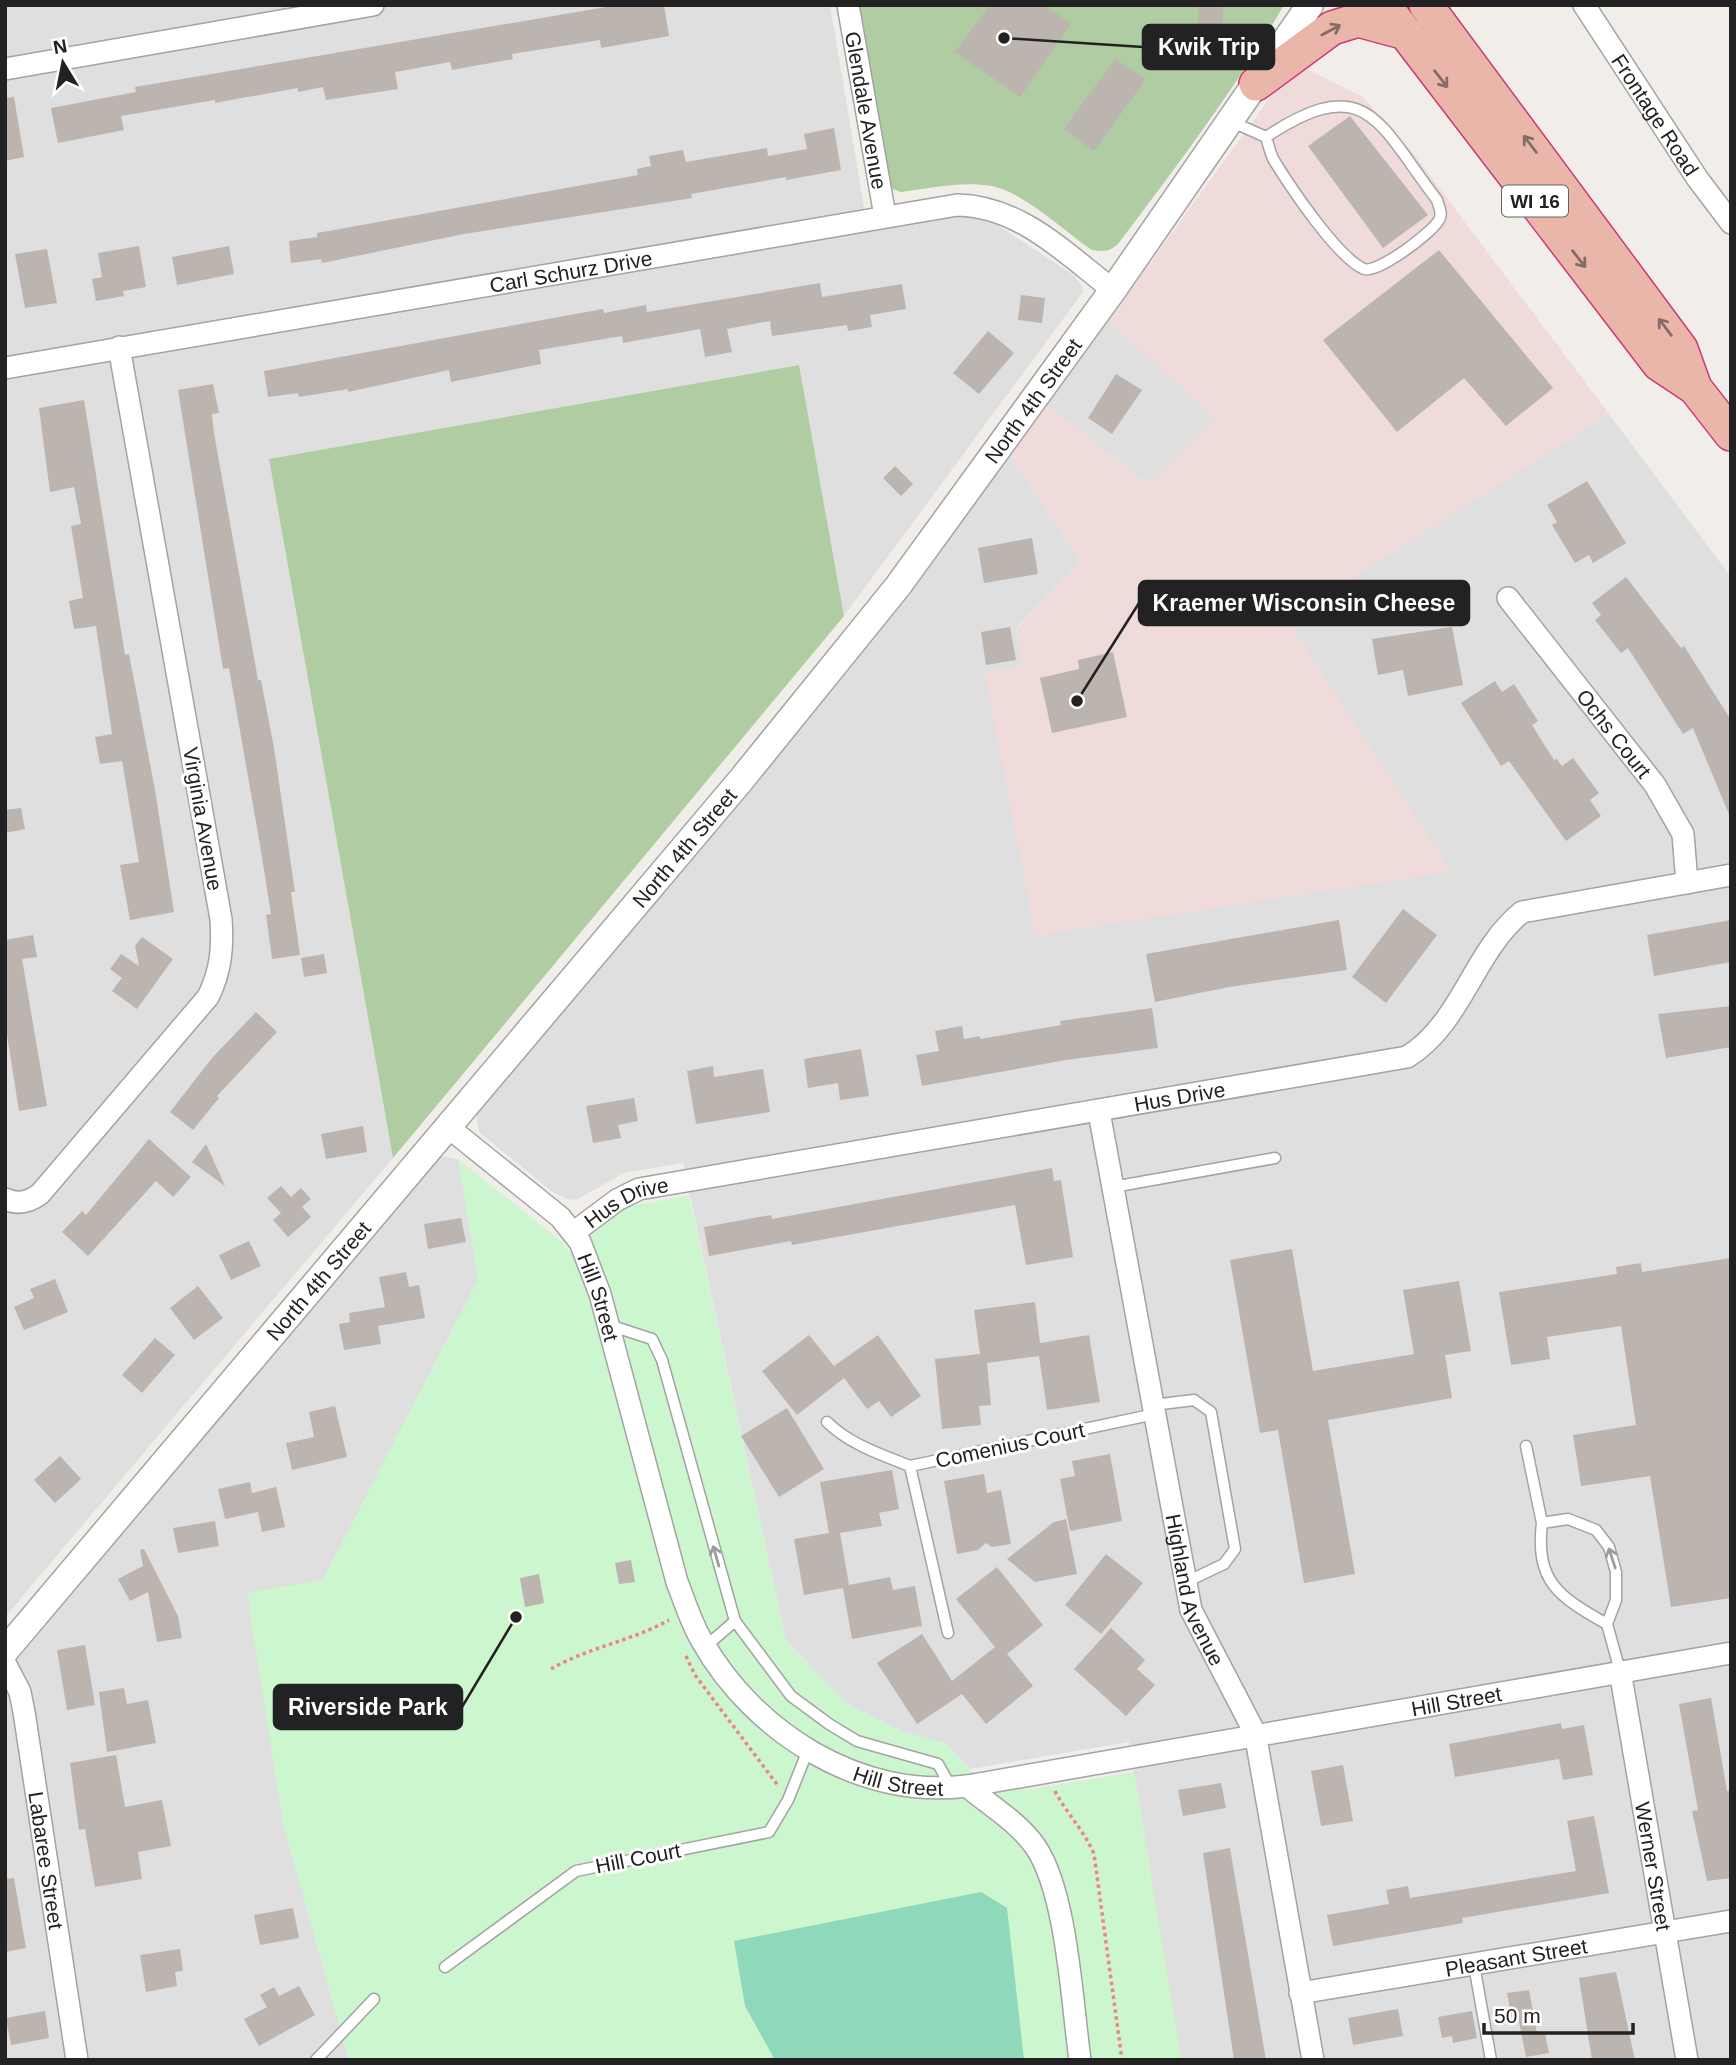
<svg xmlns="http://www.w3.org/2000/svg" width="1736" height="2065" viewBox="0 0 1736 2065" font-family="Arial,sans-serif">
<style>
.residential{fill:#e0dfdf}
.commercial{fill:#f0dbdb}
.forest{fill:#b0cca2}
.park{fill:#ccf6ce}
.pitch{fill:#90d8ba}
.building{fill:#bbb4af}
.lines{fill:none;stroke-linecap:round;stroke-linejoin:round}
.service-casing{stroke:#a3a3a3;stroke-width:13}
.minor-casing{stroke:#a3a3a3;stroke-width:24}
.tertiary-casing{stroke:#a3a3a3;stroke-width:29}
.trunk-casing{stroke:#cc3970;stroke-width:36}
.path{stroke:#ee867e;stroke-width:3.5;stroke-dasharray:3.5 3.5;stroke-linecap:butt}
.service{stroke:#fff;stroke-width:10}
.minor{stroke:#fff;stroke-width:21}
.tertiary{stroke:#fff;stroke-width:26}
.trunk{stroke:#eab6aa;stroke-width:33}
.oneway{stroke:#866c66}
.oneway2{stroke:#9c9c9c}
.labels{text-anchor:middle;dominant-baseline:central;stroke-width:6;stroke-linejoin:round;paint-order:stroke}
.shield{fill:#fff;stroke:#646464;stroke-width:2}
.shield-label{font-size:19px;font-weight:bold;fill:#222}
.street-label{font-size:21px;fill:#222;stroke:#fff}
.leader{fill:none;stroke:#222;stroke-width:2.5}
.callout-dot{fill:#222;stroke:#fff;stroke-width:2.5}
.callout{fill:#222;stroke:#222;stroke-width:2.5}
.callout-label{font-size:23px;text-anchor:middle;font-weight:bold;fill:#fff}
</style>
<rect width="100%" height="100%" fill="#f1eeea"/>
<!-- residential -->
<path class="residential" d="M5,5H830L868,231L962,216L990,220L1072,274L1082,286L1083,292L844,616L798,365L269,459L393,1158L5,1617Z
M1108,321L1217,419L1149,484L1046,405Z
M1609,414L1731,577V2060H1181L1129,1742L970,1769L945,1743L903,1732L849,1705L786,1641L683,1163L624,1173L576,1200L567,1199L551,1191L479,1132L476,1114L856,661L1010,455L1080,561L1016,629L1022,666L985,673L1451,872L1287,620Z
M443,1156L458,1159L479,1279L323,1580L248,1594L283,1823L349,2060H5V1669L436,1159Z"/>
<!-- commercial -->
<path class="commercial" d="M1300,66L1363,97L1413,153L1609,414L1288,620L1451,872L1035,936L985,673L1022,666L1016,630L1080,561L1010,455L1046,405L1149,484L1216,419L1108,321L1280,84Z"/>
<!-- forest -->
<path class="forest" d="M859,5H1284C1235,89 1176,167 1118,244C1109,252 1103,252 1092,250C1064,231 1025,193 992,186C963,181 931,188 901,192L893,189L888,181Z
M799,365L844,616L393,1158L269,459Z"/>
<!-- park -->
<path class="park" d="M458,1159L561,1241L570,1253L616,1214L631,1206L689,1195L786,1641L849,1705L903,1732L945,1743L978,1778L1026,1790L1134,1772L1181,2060H349L283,1823L247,1593L323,1580L478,1279Z"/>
<!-- pitch -->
<path class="pitch" d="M981,1892L1007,1908L1024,2060H775L745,2006L734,1941Z"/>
<!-- building -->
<path class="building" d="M618,5H664L669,36L601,48L600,40L512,54L513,59L452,70L450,62L395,72L398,89L372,93L326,100L323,87L298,92V88L215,103V100L121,116L124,130L58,143L51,108L136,92L135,87Z
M990,5H1044L1071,24L1020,97L955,52Z
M1198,5H1223V28L1198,29Z
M1115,59L1146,79L1094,151L1064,129Z
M14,97L24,157L5,161V98Z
M1350,116L1428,215L1383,248L1308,146Z
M834,128L841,170L786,180V177L691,194L692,198L464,234L322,263L321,259L291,263L289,241L317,237V233L638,175L637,169L651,166L649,156L683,150L686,162L767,148L768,156L807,149L804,134Z
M139,246L146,287L123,291L124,296L96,301L92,279L102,277L98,253Z
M229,246L234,274L177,285L172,257Z
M47,249L57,303L25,308L15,254Z
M1439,250L1553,388L1506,426L1464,378L1397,432L1323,340Z
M820,283L822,297L902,284L906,309L870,315L872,327L848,331L847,325L772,336L770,321L727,329L732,352L705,357L700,329L623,343L622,336L539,350L541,364L451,382L449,370L348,392V389L299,397L298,393L268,397L264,371L603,309L604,313L646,305L647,312Z
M1021,295L1045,298L1042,323L1018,320Z
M988,331L1014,353L979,394L953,373Z
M1116,374L1142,390L1112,434L1088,418Z
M213,384L219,413L212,414L214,433L258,680H261L274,748L295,892H291L300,955L272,959L266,915L271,914L260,845L229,668L223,669L178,390Z
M84,400L125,655L129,654L155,790L174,912L130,920L120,865L139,862L122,761L100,764L95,737L112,734L96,626L74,629L69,601L83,598L71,526L81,524L74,487L50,492L39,408Z
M895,466L913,484L901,496L883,478Z
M1587,481L1626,543L1593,563L1589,555L1575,563L1552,525L1557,522L1547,505Z
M1032,538L1038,574L984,583L978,548Z
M1626,577L1681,648L1684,646L1731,720V819L1693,728L1683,734L1628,648L1621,653L1595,620L1601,615L1592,603Z
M1010,627L1016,660L986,665L981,632Z
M1452,627L1463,685L1408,696L1403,670L1378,675L1372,639Z
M1113,652L1127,717L1052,733L1040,678L1079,669L1078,660Z
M1495,681L1502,692L1514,684L1538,721L1532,725L1554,760L1557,759L1562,766L1573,758L1599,793L1590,800L1601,816L1566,841L1509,761L1501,766L1461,703Z
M21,808L25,829L5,833V810Z
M1403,909L1437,935L1386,1003L1352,977Z
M1339,920L1347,970L1229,987L1155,1002L1146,954Z
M1731,920V962L1654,976L1647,935Z
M33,935L37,957L22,959L47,1106L19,1111L5,1022V940Z
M142,937L173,959L137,1009L112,991L122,978L110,969L121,954L139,966L135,946Z
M324,954L327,973L304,977L301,958Z
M1731,1006V1047L1666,1058L1658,1014Z
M1152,1008L1158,1048L1066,1060L922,1086L916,1055L939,1051L935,1031L962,1026L964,1039L980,1036V1039L1061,1025L1060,1021Z
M256,1012L277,1032L217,1096L219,1098L193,1130L170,1112L212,1058Z
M861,1049L869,1096L840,1100L838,1083L808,1088L804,1059Z
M713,1066L714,1077L763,1069L770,1112L696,1124L687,1071Z
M634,1098L638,1121L618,1125L621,1138L593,1143L586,1106Z
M363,1126L367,1152L326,1159L321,1134Z
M149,1139L191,1177L173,1197L156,1181L88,1256L62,1232L82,1211L86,1215Z
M206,1144L225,1186L192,1162Z
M1052,1168L1054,1181L1061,1180L1073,1257L1026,1265L1015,1205L792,1245L791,1241L709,1256L704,1227L771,1215L772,1219Z
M281,1186L291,1197L301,1188L311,1199L302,1207L311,1217L288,1237L273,1220L281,1213L267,1198Z
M461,1218L466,1242L428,1249L424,1224Z
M249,1241L261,1266L231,1280L219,1255Z
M1292,1249L1313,1371L1414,1354L1403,1290L1459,1281L1471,1351L1445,1355L1452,1398L1328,1420L1355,1574L1304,1583L1278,1430L1260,1433L1230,1260Z
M1731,1258V1598L1671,1607L1650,1476L1581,1486L1573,1435L1636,1425L1621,1326L1547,1337L1550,1359L1511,1365L1499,1292L1617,1274L1616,1267L1641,1263L1642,1272Z
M406,1272L409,1287L419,1285L425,1318L378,1326L381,1344L344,1350L339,1324L350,1322L349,1313L385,1307L379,1277Z
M55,1279L68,1312L24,1330L14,1307L34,1298L30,1289Z
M198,1286L223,1318L194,1340L170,1308Z
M1035,1302L1040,1343L1089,1335L1100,1402L1047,1410L1039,1356L987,1363L991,1405L979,1406L981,1425L942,1429L935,1359L980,1354L974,1310Z
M809,1335L834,1366L878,1335L921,1396L891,1417L879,1401L867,1409L844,1378L797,1415L762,1371Z
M155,1338L175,1355L142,1393L122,1375Z
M335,1406L347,1457L292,1470L286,1443L314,1437L309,1412Z
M787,1408L824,1469L779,1497L741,1436Z
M1110,1454L1122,1521L1070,1531L1060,1479L1075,1476L1072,1461Z
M60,1456L81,1479L55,1503L34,1480Z
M892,1470L899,1509L879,1513L882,1526L840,1533L849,1585L890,1577L893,1590L915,1586L922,1626L852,1639L843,1588L804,1595L794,1539L829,1533L820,1482Z
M984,1474L987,1493L1001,1490L1011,1544L992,1547L986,1543L978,1550L957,1554L944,1481Z
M250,1482L252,1493L276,1487L285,1527L262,1532L258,1512L225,1519L218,1489Z
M1066,1519L1077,1574L1035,1582L1007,1559L1054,1522Z
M215,1521L219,1546L178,1553L173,1528Z
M144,1549L178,1616L182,1638L157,1642L148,1592L130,1601L118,1579L143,1566L140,1550Z
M1106,1554L1143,1583L1101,1634L1065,1605Z
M631,1560L635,1582L619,1584L615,1563Z
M997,1567L1043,1625L1007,1654L1033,1686L986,1724L962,1694L917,1724L877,1663L922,1634L952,1681L995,1647L956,1599Z
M539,1574L544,1603L525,1607L520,1578Z
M1111,1628L1145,1660L1137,1669L1155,1685L1126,1716L1074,1669Z
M85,1645L95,1705L67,1710L57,1650Z
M124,1688L127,1704L148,1700L156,1743L107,1752L99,1692Z
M1711,1698L1727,1791H1731V1878L1707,1881L1692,1811L1698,1810L1679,1704Z
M1561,1723L1562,1729L1584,1725L1593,1775L1563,1780L1559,1759L1455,1777L1449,1744Z
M116,1755L125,1807L162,1800L171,1846L138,1852L142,1879L95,1887L85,1829L79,1830L70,1763Z
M1343,1765L1353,1821L1321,1826L1311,1771Z
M1221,1783L1226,1808L1183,1816L1178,1790Z
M1594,1816L1609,1893L1462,1918L1463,1923L1333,1946L1327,1915L1389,1904L1386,1890L1408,1886L1410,1898L1576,1871L1567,1821Z
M1230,1848L1241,1913L1266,2060H1234L1203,1853Z
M14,1878L26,1948L5,1952V1879Z
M293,1908L299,1938L260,1945L254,1915Z
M180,1949L183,1971L175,1972L177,1986L146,1992L140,1955Z
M1616,1972L1635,2060H1592L1579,1978Z
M299,1986L315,2015L259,2046L244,2019L267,2007L260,1995L274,1987L279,1996Z
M1529,1990L1537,2034L1545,2033L1549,2053L1526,2057L1518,2017L1512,2018L1507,1993Z
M1398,2009L1403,2036L1353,2045L1348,2018Z
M45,2011L49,2038L11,2045L6,2018Z
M1472,2011L1477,2038L1453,2043L1452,2036L1442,2038L1438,2017Z"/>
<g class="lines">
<defs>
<path id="service" d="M1230,121L1266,137C1367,70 1378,123 1437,200C1439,207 1443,214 1439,220C1432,233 1377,274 1364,269C1338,258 1291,188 1275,162C1270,155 1269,145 1266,137
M1113,1187L1275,1158
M609,1325L652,1339L662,1360L735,1621L791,1696L829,1724L857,1741L938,1764L951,1787
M1153,1405L1194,1400L1211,1412L1235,1549L1224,1564L1186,1582
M827,1422C849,1444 882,1455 910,1466
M1526,1446L1542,1523
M1607,1624C1559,1597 1535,1582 1542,1523L1568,1519L1596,1530L1609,1547L1616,1572V1600L1607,1624L1620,1671
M948,1633L910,1466L1155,1414
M705,1647L735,1621
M1474,1965L1491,2060
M445,1967L576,1871L769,1832L788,1800L808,1750
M316,2060L374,1999"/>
<g id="minor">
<path id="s1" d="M848,5L885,216"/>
<path id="s2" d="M1584,5L1697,178L1731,223"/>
<path d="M5,69L373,5"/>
<path id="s3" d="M5,368L957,205C1020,206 1065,253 1113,290"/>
<path id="s4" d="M1508,598L1655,785L1683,834L1687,883"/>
<path id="s5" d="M1099,1112L1191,1610L1255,1733L1313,2060"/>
<path id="s6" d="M448,1127L560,1217L580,1242L600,1294L677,1582C685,1602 691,1623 702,1641C754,1733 861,1800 967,1786L1731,1653"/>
<path d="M5,1199C18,1205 29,1202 40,1194L208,997C221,971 223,948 221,919L119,347"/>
<path id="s7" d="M573,1233L617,1200L639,1189L1407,1057C1462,1023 1473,952 1522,912L1731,875"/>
<path id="s8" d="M5,1663L20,1692L24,1712L77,2060"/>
<path id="s9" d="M1620,1671L1687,2060"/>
<path d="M967,1786C989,1805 1018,1822 1035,1846C1067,1892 1072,2003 1080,2060"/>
<path id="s10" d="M1300,1993L1731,1921"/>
</g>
<g id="tertiary">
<path id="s11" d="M5,1651L741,780L898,586L1113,290L1310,5"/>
</g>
<path id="trunk" d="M1384,5L1659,364L1695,388L1731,434
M1426,5L1681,349L1695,388
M1256,84L1332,28L1358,20L1406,33"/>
</defs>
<!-- service casing -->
<use href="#service" class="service-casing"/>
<!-- minor casing -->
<use href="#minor" class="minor-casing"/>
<!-- tertiary casing -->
<use href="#tertiary" class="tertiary-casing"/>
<!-- trunk casing -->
<use href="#trunk" class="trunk-casing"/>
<!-- path -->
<path class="path" d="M686,1656L695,1675L779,1787
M551,1669C589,1647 632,1641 669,1620
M1055,1791C1066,1813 1084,1830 1094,1854L1122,2060"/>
<!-- service -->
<use href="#service" class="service"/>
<!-- minor -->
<use href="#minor" class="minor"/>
<!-- tertiary -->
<use href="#tertiary" class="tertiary"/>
<!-- trunk -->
<use href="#trunk" class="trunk"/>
</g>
<!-- one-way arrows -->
<defs><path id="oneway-shaft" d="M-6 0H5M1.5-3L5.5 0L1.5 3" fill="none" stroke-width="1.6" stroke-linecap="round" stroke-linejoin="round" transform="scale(1.75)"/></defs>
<g class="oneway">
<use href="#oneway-shaft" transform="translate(1331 30) rotate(-28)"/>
<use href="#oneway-shaft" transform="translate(1441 79) rotate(52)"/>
<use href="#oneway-shaft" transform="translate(1530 144) rotate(-127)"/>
<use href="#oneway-shaft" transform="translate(1579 259) rotate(52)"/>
<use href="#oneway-shaft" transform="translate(1665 327) rotate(-127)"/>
</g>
<g class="oneway2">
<use href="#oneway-shaft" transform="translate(716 1556) rotate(-106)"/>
<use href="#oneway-shaft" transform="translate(1612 1558) rotate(-108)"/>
</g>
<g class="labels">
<!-- shield labels -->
<rect class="shield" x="1502" y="185.5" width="66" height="31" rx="5"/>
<g class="shield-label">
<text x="1535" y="201">WI 16</text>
</g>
<!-- street labels -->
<g class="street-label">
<text stroke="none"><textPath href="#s1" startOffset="107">Glendale Avenue</textPath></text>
<text stroke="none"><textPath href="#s2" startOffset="131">Frontage Road</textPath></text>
<text stroke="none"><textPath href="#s3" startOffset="574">Carl Schurz Drive</textPath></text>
<text stroke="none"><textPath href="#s11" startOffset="1619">North 4th Street</textPath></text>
<text stroke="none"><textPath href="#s4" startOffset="172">Ochs Court</textPath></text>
<text transform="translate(203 819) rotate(80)">Virginia Avenue</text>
<text stroke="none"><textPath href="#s11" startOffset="1052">North 4th Street</textPath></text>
<text stroke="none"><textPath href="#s7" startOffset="628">Hus Drive</textPath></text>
<text stroke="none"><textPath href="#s7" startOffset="63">Hus Drive</textPath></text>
<text stroke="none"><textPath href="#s11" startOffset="485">North 4th Street</textPath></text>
<text stroke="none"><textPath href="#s6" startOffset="234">Hill Street</textPath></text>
<text transform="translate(1010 1445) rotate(-12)">Comenius Court</text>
<text stroke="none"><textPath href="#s5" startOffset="488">Highland Avenue</textPath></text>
<text stroke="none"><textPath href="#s6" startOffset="1410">Hill Street</textPath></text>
<text stroke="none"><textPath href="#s6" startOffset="844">Hill Street</textPath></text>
<text transform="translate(638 1858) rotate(-11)">Hill Court</text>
<text stroke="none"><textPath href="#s8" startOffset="203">Labaree Street</textPath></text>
<text stroke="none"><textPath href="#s9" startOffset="198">Werner Street</textPath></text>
<text stroke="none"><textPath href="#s10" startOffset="219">Pleasant Street</textPath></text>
</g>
</g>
<!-- callouts -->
<path class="leader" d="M1004 38L1143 47M1077 701L1139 603M516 1617L462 1707"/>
<g class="callout-dot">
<circle cx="1004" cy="38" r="7"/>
<circle cx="1077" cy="701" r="7"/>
<circle cx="516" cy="1617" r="7"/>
</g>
<g class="callout">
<rect x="1143" y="25" width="131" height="44" rx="7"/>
<rect x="1139" y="581" width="330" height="44" rx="7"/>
<rect x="274" y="1685" width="188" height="44" rx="7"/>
</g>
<g class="callout-label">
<text x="1209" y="55">Kwik Trip</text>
<text x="1304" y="611">Kraemer Wisconsin Cheese</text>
<text x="368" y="1715">Riverside Park</text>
</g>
<!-- border -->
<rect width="1736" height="2065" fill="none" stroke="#222222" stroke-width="14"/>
<!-- north arrow -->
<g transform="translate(63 63) rotate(350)" stroke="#ffffff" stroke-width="5" paint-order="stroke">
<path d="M0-5L12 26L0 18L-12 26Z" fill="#222222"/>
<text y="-10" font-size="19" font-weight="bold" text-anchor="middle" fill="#222222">N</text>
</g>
<!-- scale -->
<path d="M1484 2023v10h149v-10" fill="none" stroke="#222222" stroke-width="3.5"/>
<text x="1494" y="2023" font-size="21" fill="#222222" stroke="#ffffff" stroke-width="5" paint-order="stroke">50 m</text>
</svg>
